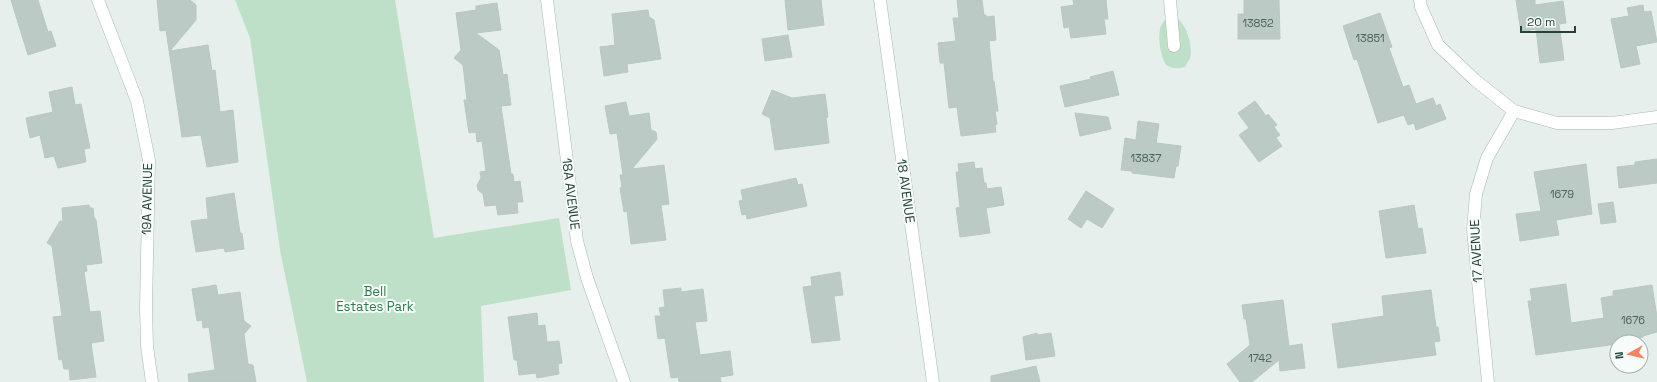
<svg xmlns="http://www.w3.org/2000/svg" width="1657" height="382" viewBox="0 0 1657 382" font-family="'Space Grotesk',sans-serif">
<style>
.green{fill:#bfe0c8}
.building{fill:#bbcac4;stroke:#b8c9c2}
.lines{fill:none;stroke-linecap:round;stroke-linejoin:round}
.minor-casing{stroke:#a8b8b2;stroke-width:13}
.minor{stroke:#fff;stroke-width:12}
.labels{text-anchor:middle;dominant-baseline:central;stroke-width:4;stroke-linejoin:round;paint-order:stroke}
.number-label{font-size:11px;fill:#4a645c}
.street-label{font-size:13px;fill:#24423a;stroke:#f7fbf9}
.park-label{font-size:13px;fill:#2d7a4b;stroke:#f7fbf9}
</style>
<rect width="100%" height="100%" fill="#e6efeb"/>
<!-- green -->
<path class="green" d="M235,0H395L434,238L559,218L571,290L481,306L484,382H307L280,250L250,38Z
M1172,17C1175,18 1179,19 1181,22C1188,30 1193,48 1190,58C1189,61 1186,64 1185,67C1177,69 1173,69 1166,65C1159,53 1153,19 1172,17Z"/>
<!-- building -->
<path class="building" d="M11,0H38L48,32L51,31L56,46L28,55Z
M157,0H190L196,5V20L170,51L208,45L212,71L215,70L220,112L233,110L238,162L207,167L201,135L182,137L166,30L160,31Z
M785,0H821L824,25L788,30Z
M957,0H982L984,15H986V17L994,16L996,40L989,41L993,81H994L998,111H995L997,124L995,126L996,132L961,136L957,107L949,108L944,63H940L938,43L956,41L953,18H959Z
M1073,0H1106L1108,19H1104L1106,34L1071,38L1069,27L1064,28L1061,7L1074,5Z
M1244,0H1279L1280,39H1238V14H1244Z
M1516,0H1535V5L1563,1L1566,23L1559,24L1564,60L1540,63L1536,29L1521,32Z
M497,3L501,30L476,33L499,50L503,75L507,74L511,105L501,106L511,174H513L514,182L520,181L523,202H517L518,213L498,215L496,205L485,206L483,194L478,190L477,185L481,178L480,172L486,171L482,141L477,142L476,132L469,133L464,100H467L463,65L454,58L461,50L456,13L476,10V6Z
M1643,5L1644,12L1651,11L1657,42L1636,46L1640,64L1621,68L1611,19L1629,16L1627,8Z
M648,10L649,17L654,20L661,59L627,64L628,72L604,76L600,47L615,45L612,14Z
M1380,13L1392,47L1389,48L1403,87L1409,85L1416,104L1433,98L1436,106L1440,104L1446,119L1416,130L1414,123L1408,125L1404,115L1378,123L1357,59L1354,60L1343,26Z
M788,35L792,57L765,61L762,39Z
M1113,71L1119,95L1065,107L1060,86L1091,79L1090,77Z
M72,87L75,105L81,104L90,148L84,149L86,162L58,168L54,156L45,158L40,135L30,138L26,118L53,112L49,92Z
M772,90L792,98L825,94L828,117L826,118L829,143L775,150L770,118L762,114Z
M1255,101L1266,116L1268,114L1277,125L1274,127L1280,135L1276,138L1282,146L1259,162L1239,135L1249,128L1238,113Z
M626,102L629,116L649,113L651,130L656,132L657,139L632,169L664,165L669,204L661,205L666,240L631,244L627,211L624,212L620,188L622,187L620,175H623L617,133L610,134L605,106Z
M1075,113L1108,117L1111,129L1080,136Z
M1138,121L1159,124L1156,143L1181,146L1178,166H1176L1174,178L1132,173V171L1121,170L1125,138L1136,140Z
M1657,159V183L1619,188L1617,167L1635,165V162Z
M974,162L975,169L982,168L984,183H986L987,189L1001,187L1004,205L986,208L990,233L960,237L956,208L960,207L956,172H959L958,164Z
M1586,164L1592,214L1556,220L1559,235L1520,241L1516,214L1541,211L1534,172Z
M796,178L798,185L802,184L807,206L747,219L746,214L742,215L739,201L743,200L741,190Z
M1086,191L1114,209L1102,228L1087,219L1081,228L1068,219Z
M234,193L240,233H242L244,249L225,252L224,248L196,252L191,221L208,219L206,198Z
M1613,202L1616,222L1601,224L1598,204Z
M89,205L90,208H93L94,217L96,220L102,263L86,265L87,271L84,272L90,312L100,311L104,341L91,343L96,377L70,380L69,369H64L62,359L59,360L53,317L62,316L52,246L47,243L60,221H63L62,208Z
M1414,205L1418,229L1422,228L1426,253L1386,258L1379,211Z
M840,272L843,295L834,296L840,340L812,343L803,287L812,286L811,277Z
M1566,284L1571,323L1604,318L1601,298L1613,296V291L1652,285L1657,317V332L1643,336V337L1634,339V342H1617V344L1536,355L1528,301H1532L1530,289Z
M216,285L218,295L240,292L244,321L251,326L244,334L248,364L253,365L256,382H189L188,374L215,370L209,327L203,328L202,320L197,321L192,289Z
M681,288V292L703,289L707,321L695,322L700,355L730,351L733,375L720,377L721,382H679L678,377L671,378L665,338L658,339L655,316H661L659,308L665,307L663,290Z
M1431,290L1436,327H1438L1440,341L1434,342L1436,355L1338,368L1332,324L1384,316L1382,296Z
M1283,300L1289,346L1302,344L1305,368L1280,371L1279,360L1252,382H1240L1227,364L1250,345L1246,319H1244L1242,305Z
M537,313L538,326L545,325L547,342L559,341L562,363L558,364L559,374L537,378L536,373L519,375L517,360H514L508,317Z
M1037,333V335L1051,333L1055,356L1026,360L1023,337Z
M1036,366L1040,382H991V376Z"/>
<g class="lines">
<defs>
<path id="minor" d="M98,0L137,101L149,160L146,307L147,346L152,382
M547,0L577,241L587,278L624,382
M880,0L933,382
M1170,0L1174,46
M1420,0L1421,7L1438,45L1475,80L1514,111L1557,123H1612L1657,117
M1488,382L1473,230L1476,194L1487,158L1514,111"/>
</defs>
<!-- minor casing -->
<use href="#minor" class="minor-casing"/>
<!-- minor -->
<use href="#minor" class="minor"/>
</g>
<g class="labels">
<!-- number labels -->
<g class="number-label">
<text x="1258" y="23">13852</text>
<text x="1370" y="38">13851</text>
<text x="1146" y="158">13837</text>
<text x="1562" y="194">1679</text>
<text x="1633" y="320">1676</text>
<text x="1260" y="358">1742</text>
</g>
<!-- street labels -->
<g class="street-label">
<text transform="translate(906 191) rotate(82)">18 AVENUE</text>
<text transform="translate(571 194) rotate(83)">18A AVENUE</text>
<text transform="translate(147 199) rotate(-89)">19A AVENUE</text>
<text transform="translate(1476 251) rotate(-93)">17 AVENUE</text>
</g>
<!-- park labels -->
<g class="park-label">
<text x="375" y="291">Bell<tspan x="375" dy="15">Estates Park</tspan></text>
</g>
</g>
<!-- north arrow -->
<g transform="translate(1629 354) rotate(262)"><circle r="19" fill="#f7fbf9" stroke="#a3b1ad"/>
<path d="M0-3L7 15L0 10L-7 15Z" fill="#f4845f"/>
<text y="-6" font-size="11" font-weight="bold" text-anchor="middle" fill="#24423a">N</text>
</g>
<!-- scale -->
<path d="M1521 26v6h54v-6" fill="none" stroke="#24423a" stroke-width="2"/>
<text x="1527" y="26" font-size="12" fill="#24423a" stroke="#f7fbf9" stroke-width="3" paint-order="stroke">20 m</text>
</svg>
